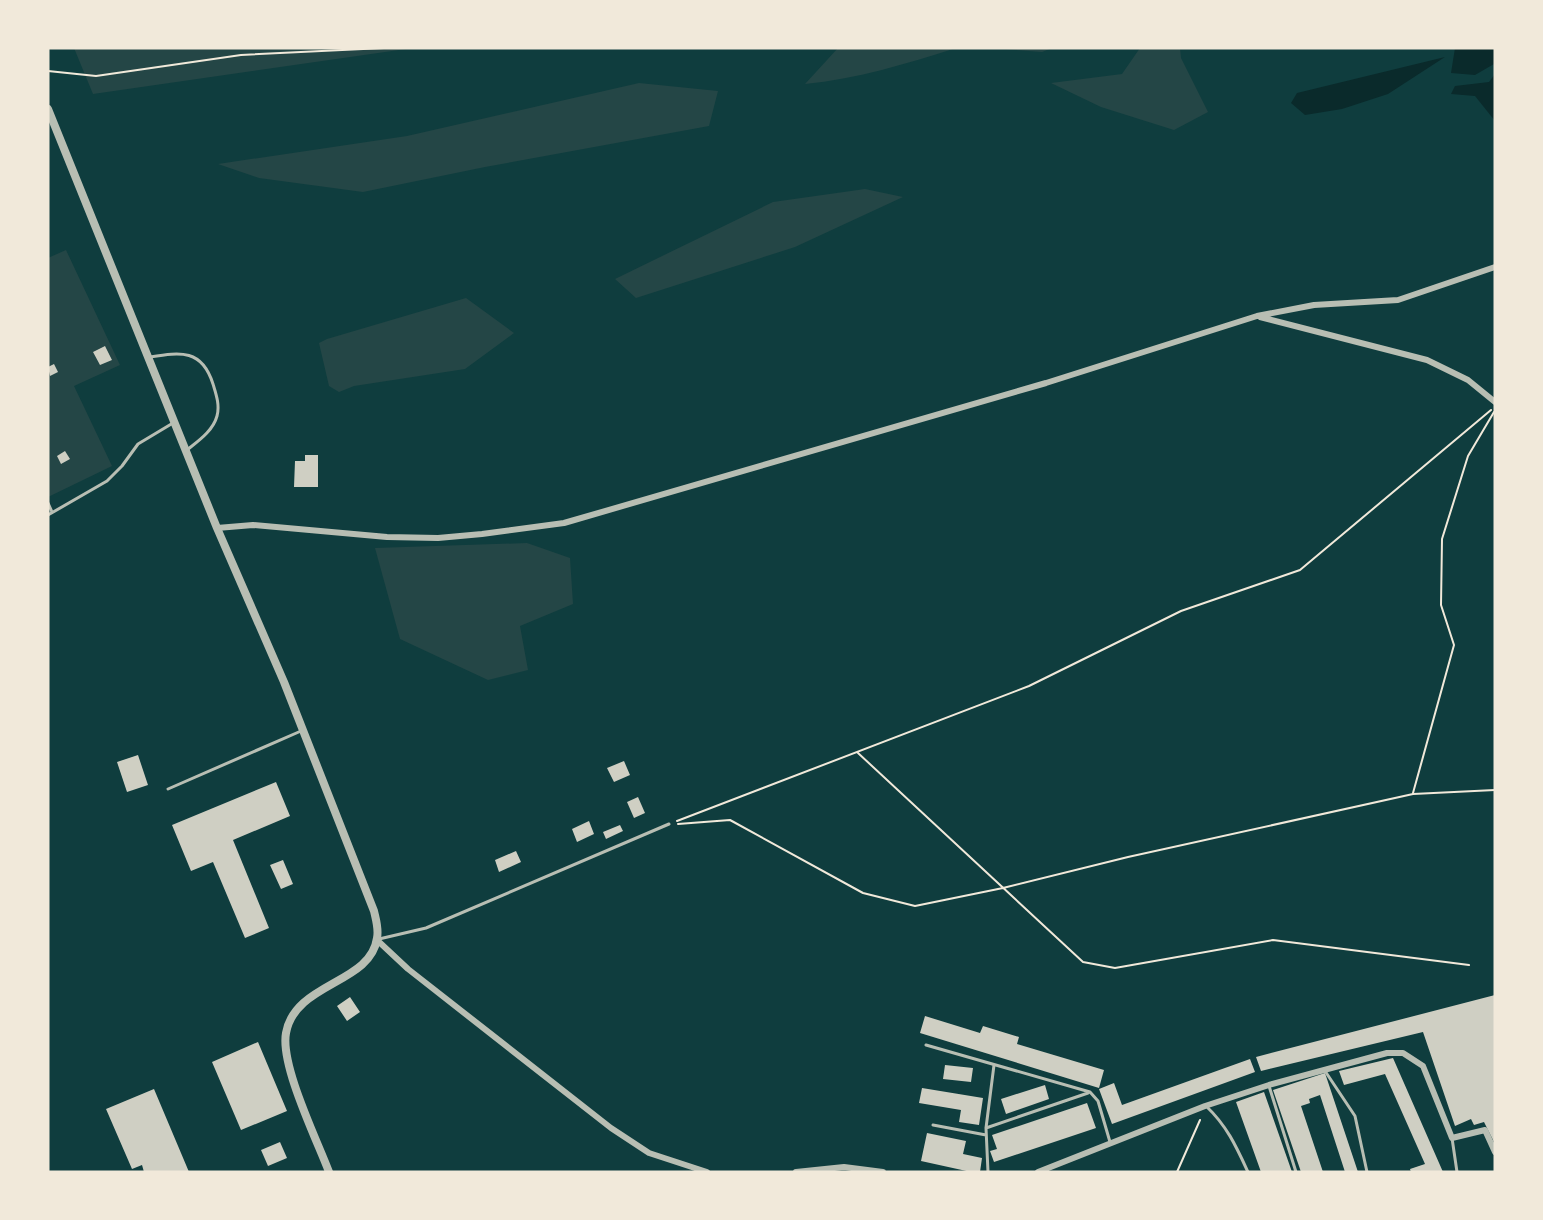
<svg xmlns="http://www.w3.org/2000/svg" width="1543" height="1220" viewBox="0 0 1543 1220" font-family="'PT Sans',sans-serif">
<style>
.green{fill:#244646}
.water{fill:#0a2a2b}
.building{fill:#cfcfc3}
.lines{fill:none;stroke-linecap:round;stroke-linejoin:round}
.path{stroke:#f1e9da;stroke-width:2}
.service{stroke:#b8beb3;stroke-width:3}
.minor{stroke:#b8beb3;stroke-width:6}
.tertiary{stroke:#b8beb3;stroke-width:8}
</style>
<rect width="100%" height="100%" fill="#0f3d3e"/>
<!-- green -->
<path class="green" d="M74,48H413L93,94Z
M838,48H956C906,64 856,79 805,84Z
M993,48H1052L1042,52Z
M1140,48H1180L1181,58L1208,112L1174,130L1101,107L1051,83L1122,74Z
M639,83L718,91L709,126L485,167L363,192L259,178L218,164L407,136Z
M865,189L903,197L795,247L636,298L615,279L773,202Z
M66,250L120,365L74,386L112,466L48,497V258Z
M466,298L514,333L465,369L354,386L339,392L329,386L319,343L327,339Z
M527,543L570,558L573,604L520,626L528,670L488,680L400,639L375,548Z"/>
<!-- water -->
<path class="water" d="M1455,48H1495L1494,64L1475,75L1451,73Z
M1445,57L1388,94L1342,109L1305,115L1291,103L1297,93Z
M1495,74V121L1475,96L1451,94L1455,86L1489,82Z"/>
<!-- building -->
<path class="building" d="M105,346L112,360L100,365L93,352Z
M54,364L58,372L50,376L48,367Z
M65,451L70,459L61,464L57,456Z
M305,455H318V487H294L295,461H305Z
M138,755L148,785L127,792L117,762Z
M624,761L630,775L614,782L607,768Z
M276,782L290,816L233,840L269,928L245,938L213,862L191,871L172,825Z
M638,797L645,813L634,818L627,802Z
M589,821L594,834L577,842L572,829Z
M620,825L623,831L606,839L603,832Z
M516,851L521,862L499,872L495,860Z
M283,860L293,884L281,889L270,865Z
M1495,995V1144L1484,1122L1474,1125L1471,1119L1455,1126L1423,1032L1261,1071L1256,1057Z
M350,997L360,1012L347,1021L337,1006Z
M925,1016L980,1033L983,1026L1019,1037L1017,1044L1104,1070L1099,1088L920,1033Z
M258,1042L287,1111L241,1130L212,1062Z
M1393,1058L1443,1172H1411L1410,1169L1425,1164L1385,1074L1344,1085L1339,1071Z
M1250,1059L1255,1072L1112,1124L1099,1089L1114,1083L1122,1105Z
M945,1065L973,1068L971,1082L943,1079Z
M1325,1073L1358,1172H1345L1320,1095L1309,1099L1310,1103L1301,1106L1323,1172H1301L1273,1090Z
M1045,1085L1049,1099L1006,1114L1001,1099Z
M922,1088L983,1098L979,1125L959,1122L961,1110L919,1103Z
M154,1089L189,1172H144L142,1165L132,1169L106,1109Z
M1264,1092L1292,1172H1261L1236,1102Z
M1087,1103L1096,1128L994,1162L990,1151L997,1149L992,1135Z
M927,1133L966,1141L963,1154L982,1158L980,1172H971L921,1161Z
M280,1142L287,1158L268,1166L261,1150Z"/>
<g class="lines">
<!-- path -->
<path class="path" d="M48,71L96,76L241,55L384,48
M858,753L1083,962L1115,968L1273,940L1469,965
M1413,793L1454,645L1441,605L1442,539L1468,456L1494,412
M677,821L1029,686L1181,611L1300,570L1491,410
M678,824L730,820L863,893L915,906L1003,888L1128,857L1413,794L1495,790
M1177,1172L1200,1120"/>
<!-- service -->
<path class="service" d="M150,357C181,352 202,349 213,384C216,394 220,405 217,416C213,431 198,441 187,450
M48,503L52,512
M48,515L107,481L122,466L138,444L173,423
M168,789L301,731
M379,939L426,928L669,824
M926,1045L1090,1092L1098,1101L1110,1142
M1325,1071L1355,1116L1367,1172
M1269,1086L1296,1172
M1206,1106C1227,1126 1236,1146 1248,1172
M933,1125L986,1135
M986,1128L1088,1093
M1452,1138L1457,1172
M988,1172L986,1128L994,1065"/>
<!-- minor -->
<path class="minor" d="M1260,317L1427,360L1468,380L1495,402
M217,528L253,525L387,537L438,538L482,534L564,523L1046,383L1257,316L1314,305L1398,300L1495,267
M377,940L408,969L611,1128L649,1153L707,1172
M796,1172L844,1167L883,1172
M1038,1172L1205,1106L1269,1085L1387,1053H1403L1423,1066L1452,1138L1485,1130L1495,1152"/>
<!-- tertiary -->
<path class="tertiary" d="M48,109L217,528L284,682L374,911C376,920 379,929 377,938C371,984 295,982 286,1033C280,1065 317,1140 329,1172"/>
</g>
<!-- border -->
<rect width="1543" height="1220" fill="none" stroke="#f1e9da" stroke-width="99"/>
</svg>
